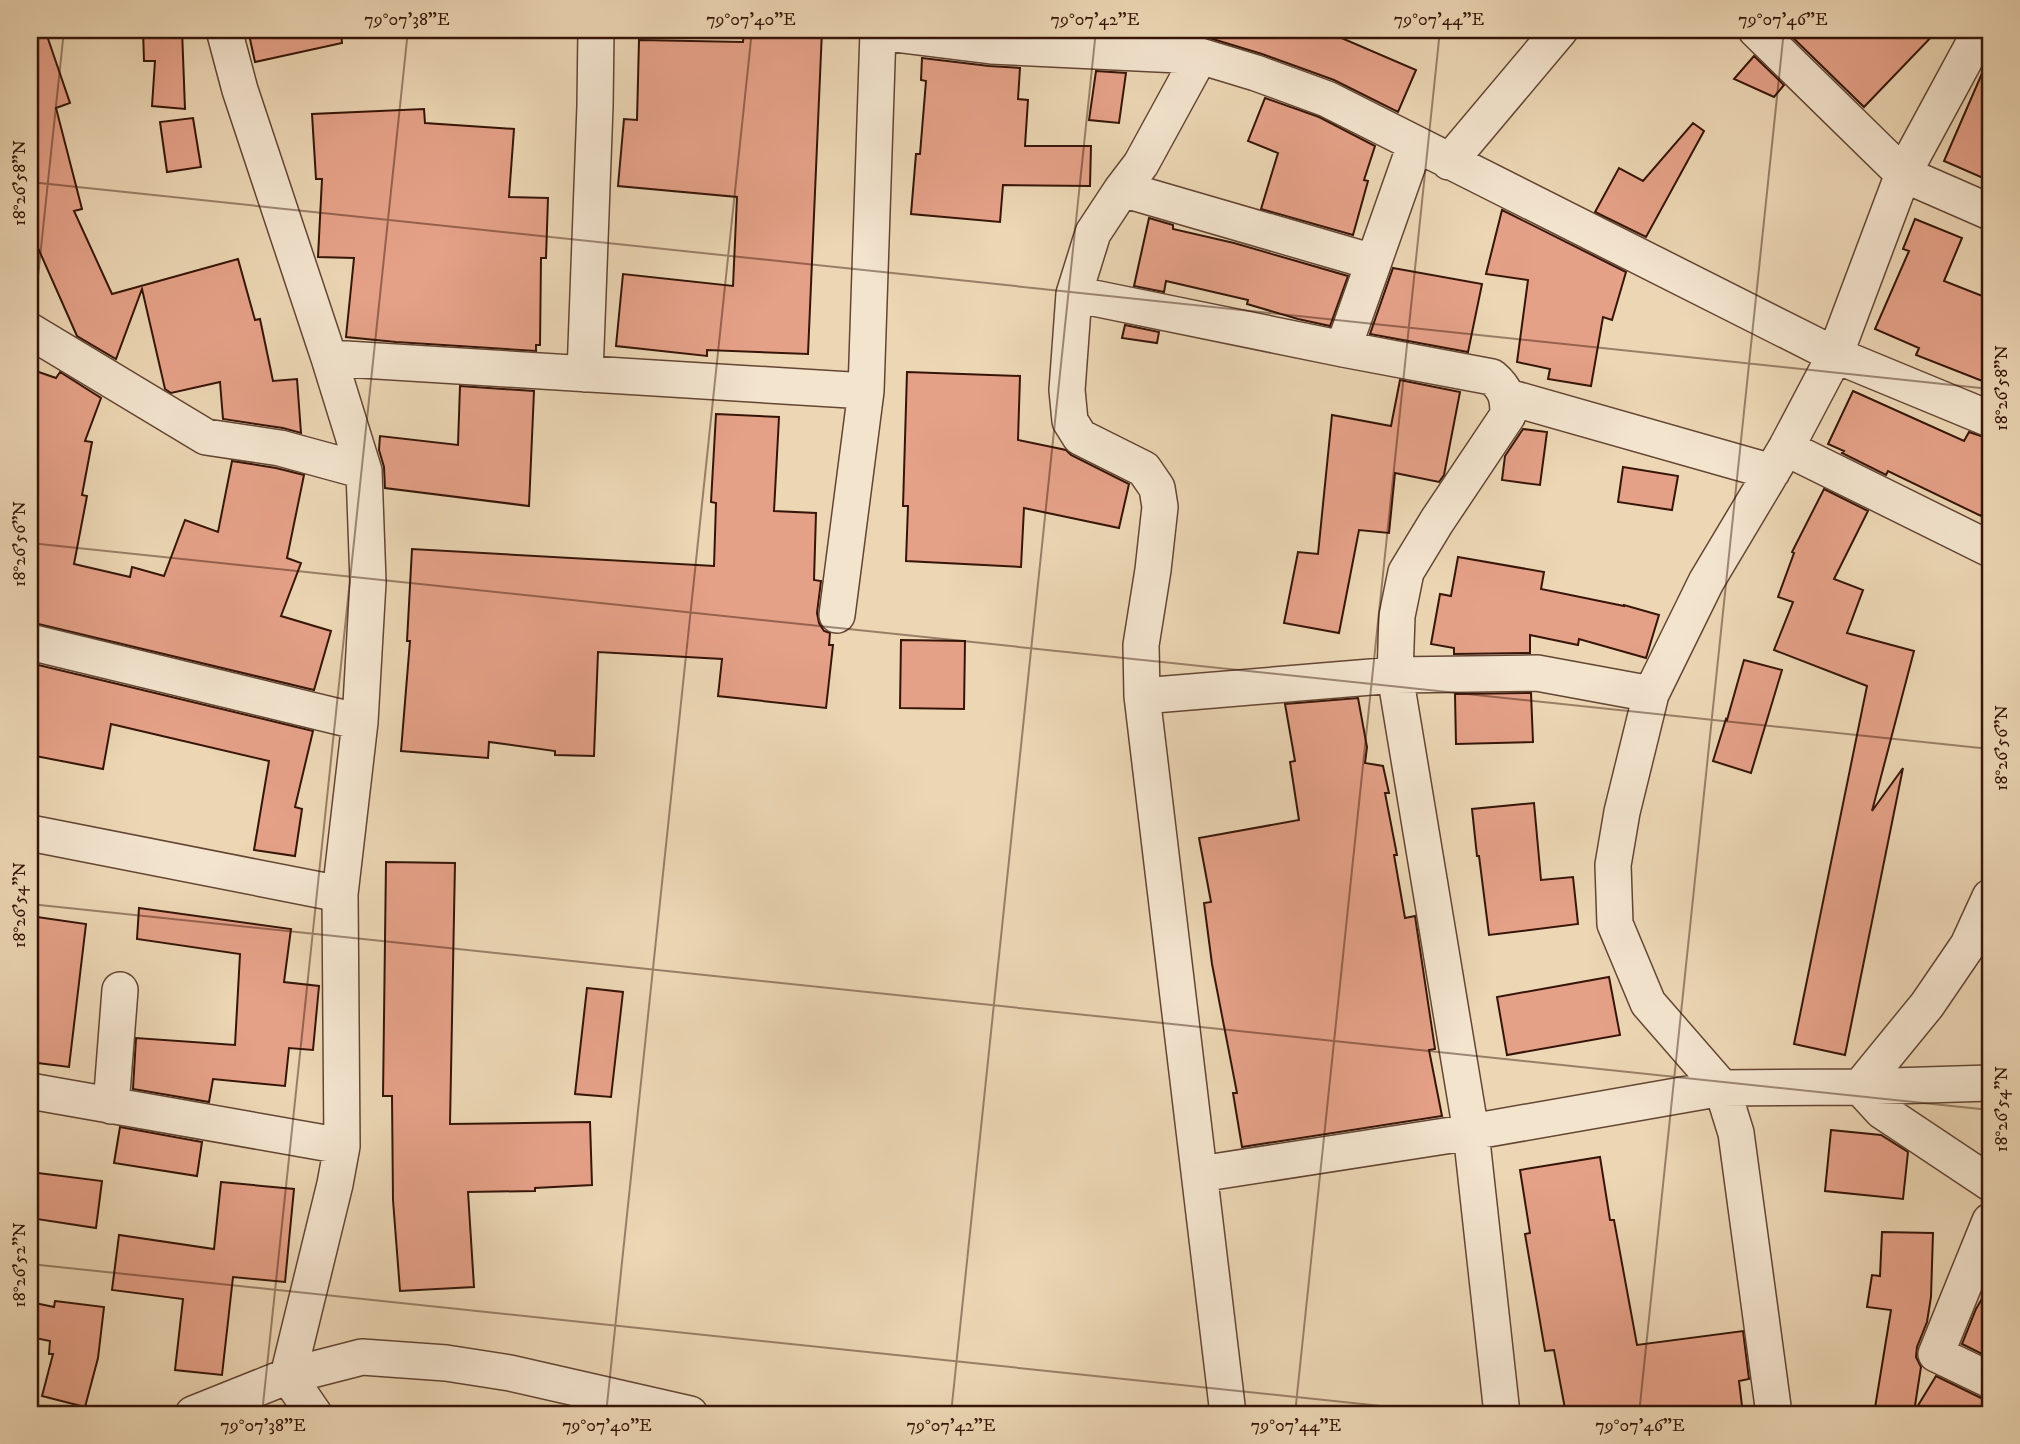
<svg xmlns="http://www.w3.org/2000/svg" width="2020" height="1444" viewBox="0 0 2020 1444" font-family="'IM FELL DW Pica',serif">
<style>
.building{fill:#e5a188;stroke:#361508;stroke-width:2}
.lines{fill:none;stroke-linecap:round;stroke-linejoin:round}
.minor-casing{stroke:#644533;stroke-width:38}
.minor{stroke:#f3e4ce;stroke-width:35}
.ticks{fill:none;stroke:#361508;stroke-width:2;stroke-opacity:0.45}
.neatline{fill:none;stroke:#361508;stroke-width:2.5}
.ticks-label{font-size:18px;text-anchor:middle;fill:#361508}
</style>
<rect width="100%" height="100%" fill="#ecd6b4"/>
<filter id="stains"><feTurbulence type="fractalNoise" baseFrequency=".00286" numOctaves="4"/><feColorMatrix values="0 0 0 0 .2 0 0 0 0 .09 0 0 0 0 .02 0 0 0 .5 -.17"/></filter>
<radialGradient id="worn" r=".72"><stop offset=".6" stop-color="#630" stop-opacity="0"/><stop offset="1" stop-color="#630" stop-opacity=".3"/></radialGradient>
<!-- building -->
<path class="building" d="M30,30H45L70,103L56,108L82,209L74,211L112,294L238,259L255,320L260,319L273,381L297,379L301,433L283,428L223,419L220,382L171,393L165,389L142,289L116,359L77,336L38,248L30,251Z
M143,30H182L185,109L152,106L155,61H144Z
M248,30H341L342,43L255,62Z
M744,30H822L808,354L707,350V356L616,346L623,274L733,286L737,197L618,186L624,119L637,120L639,40L743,42Z
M1195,30H1323L1416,70L1398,112L1334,80L1262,54L1206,37L1194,35Z
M1785,30H1938L1864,107Z
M1990,55V181L1944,161Z
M1754,56L1784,85L1774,97L1734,79Z
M922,58L989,66L1020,68L1018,99L1028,100L1025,146H1091L1090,186L1003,185L1000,222L911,214L916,154H920L926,81L921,80Z
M1096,71L1126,73L1119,123L1089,120Z
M1265,98L1319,117L1375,146L1364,180L1368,181L1353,235L1261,209L1278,153L1248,141Z
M424,109L425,123L514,129L509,197L548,198L546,258H541L540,345H536V351L396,342L346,337L354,258L318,257L322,179H316L312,114Z
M193,118L201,167L167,172L160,122Z
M1693,123L1704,131L1646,237L1595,212L1619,168L1643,181Z
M1502,210L1626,272L1612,320L1603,317L1591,386L1548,379L1550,369L1517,362L1528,280L1486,274Z
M1149,218L1173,225V229L1234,243L1348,276L1330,326L1298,319L1247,304L1248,300L1166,281L1164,292L1134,286Z
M1915,219L1962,238L1944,281L1990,299V384L1916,355L1919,348L1875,329L1909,251L1903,249Z
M1393,268L1482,284L1468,352L1370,334Z
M1125,325L1159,332L1157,343L1122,338Z
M30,369L56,378L60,372L101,398L85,441L92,442L82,495L87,496L74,564L130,577L132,567L164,576L185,520L218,532L232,461L276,468L304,475L287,558L301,563L281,616L331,631L314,690L30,622Z
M907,372L1020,376L1018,440L1066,450L1071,455L1129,484L1119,528L1024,508L1021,567L906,561L908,506H903Z
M1400,380L1460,392L1444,475L1439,482L1395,473L1389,533L1359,530L1339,633L1284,623L1298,552L1318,554L1332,415L1391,426Z
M460,386L534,391L529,506L385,488L384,467L379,450L380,436L458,445Z
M1853,391L1964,441L1969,432L1990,439V498L1981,516L1888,471L1886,475L1842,453L1844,451L1828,444Z
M716,414L779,417L774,511L816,513L814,580L821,581L817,613L819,623L824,631L830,633L829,645H833L826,708L718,696L722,659L598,652L594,756L555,755V751L489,742L488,758L401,751L410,641H407L412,549L714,566L716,503L711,502Z
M1523,429L1547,432L1540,485L1502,480L1505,456Z
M1623,467L1678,476L1672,510L1618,502Z
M1824,489L1868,511L1834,579L1863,590L1847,633L1914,651L1872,811L1903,768L1845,1055L1794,1044L1867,686L1774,650L1793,602L1778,597L1794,553L1792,552Z
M1458,557L1544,572L1541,589L1624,606V605L1659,615L1646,658L1579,639L1578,645L1530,635V653L1454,654V648L1431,644L1440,594L1451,596Z
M901,640L965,641L964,709L900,708Z
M1744,660L1782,670L1751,773L1713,761L1726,719L1727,720Z
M30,663L313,731L295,807L302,809L295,856L254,850L269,761L111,724L103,769L30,755Z
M1531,693L1533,742L1456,744L1455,694Z
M1358,698L1367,747L1365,763L1383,766L1389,793H1385L1397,855H1394L1405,918L1415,916L1435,1049L1429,1050L1442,1116L1242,1147L1233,1093H1237L1212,964L1204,903L1211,902L1199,838L1299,820L1290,762L1295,761L1285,704Z
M1534,803L1541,880L1573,877L1578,924L1489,935L1479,856H1477L1472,809Z
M386,862L455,863L450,1124L590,1122L592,1185L535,1188V1191L468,1192L474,1287L400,1291L393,1200L392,1096H383Z
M139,908L291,929L284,982L319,986L313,1050L289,1048L285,1086L213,1079L209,1102L133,1089L136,1038L235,1045L240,954L137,939Z
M30,916L86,924L69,1067L30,1062Z
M1609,977L1620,1035L1507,1055L1497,997Z
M587,988L623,992L611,1097L575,1094Z
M120,1127L202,1142L197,1176L114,1163Z
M1831,1130L1881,1135L1908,1152L1903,1199L1825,1191Z
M1600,1157L1610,1220H1614L1637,1345L1743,1331L1749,1379L1739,1381L1743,1414H1566L1554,1350L1545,1351L1525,1234L1530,1233L1520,1170Z
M30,1172L102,1181L96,1228L30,1218Z
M221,1182L294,1189L285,1282L233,1277L222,1375L175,1370L183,1299L112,1290L119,1235L214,1249Z
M1882,1232L1933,1233L1931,1297L1927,1322L1917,1347L1916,1357L1921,1367L1914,1412L1936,1376L1981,1398L1990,1400V1414H1874L1891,1310L1867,1307L1872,1275L1880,1276Z
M1990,1285V1358L1962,1344L1976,1309Z
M55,1301L104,1307L98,1358L85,1407L42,1396L53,1354H49L50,1341L30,1337V1302L54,1307Z"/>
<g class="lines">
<defs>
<path id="minor" d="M224,30L240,90L329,358L364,471L368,582L360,722L340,894L342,1146
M878,30V32L991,46L1200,56
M1756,30L1903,174L1990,212
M1449,162L1560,30
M1122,189L1373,262
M1074,294L1343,349L1492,377C1506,389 1508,397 1508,415L1437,521L1406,572L1397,616L1395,675L1537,673L1651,694
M30,331L206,437L280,448L364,471
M1343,349L1415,145
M329,358L866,391
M585,374L595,106L596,30
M1508,397L1772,472
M1786,448L1990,549
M837,615L866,391L878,32
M30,642L360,722
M1142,696L1141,645L1153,570L1160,507L1157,488L1144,469L1080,437L1070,421L1067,390L1074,294L1093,233L1122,189L1141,164L1200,56L1256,73L1327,99L1835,355L1990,419
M30,833L340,894
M1990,897L1968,945L1927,1005L1860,1087L1882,1111L1990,1183
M30,1091L342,1146L335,1184L288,1376L314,1414
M111,1106L120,990
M1200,1174L1471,1132L1722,1088L1860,1087L1990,1083
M1990,1221L1936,1354L1990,1380
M193,1414L288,1376L362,1357L446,1363L510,1373L690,1414
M1228,1414L1142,696L1395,675L1471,1132L1502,1414
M1774,1414L1736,1133L1722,1088L1648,1003L1615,924L1613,865L1622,812L1651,694L1706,582L1786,448L1835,355L1903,174L1981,30"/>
</defs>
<!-- minor casing -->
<use href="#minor" class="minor-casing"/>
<!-- minor -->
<use href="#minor" class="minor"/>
</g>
<!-- ticks -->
<path class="ticks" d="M30,182L1990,389M30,352L64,30M30,543L1990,749M30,904L1990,1110M30,1264L1457,1414M262,1414L408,30M606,1414L752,30M951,1414L1096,30M1295,1414L1440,30M1639,1414L1784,30M1983,1414L1990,1344"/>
<!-- margin -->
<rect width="2020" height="1444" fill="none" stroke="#ecd6b4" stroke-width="77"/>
<rect x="38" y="38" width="1944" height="1368" class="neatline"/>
<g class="ticks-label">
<text x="407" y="25">79°07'38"E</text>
<text x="751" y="25">79°07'40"E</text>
<text x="1095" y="25">79°07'42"E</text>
<text x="1439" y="25">79°07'44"E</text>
<text x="1783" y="25">79°07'46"E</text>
<text transform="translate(19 183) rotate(-90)" y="6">18°26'58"N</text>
<text transform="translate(2001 388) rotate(-90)" y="6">18°26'58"N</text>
<text transform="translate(19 544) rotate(-90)" y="6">18°26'56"N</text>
<text transform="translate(2001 748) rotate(-90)" y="6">18°26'56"N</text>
<text transform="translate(19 905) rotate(-90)" y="6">18°26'54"N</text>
<text transform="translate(2001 1109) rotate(-90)" y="6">18°26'54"N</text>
<text transform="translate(19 1265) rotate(-90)" y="6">18°26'52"N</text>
<text x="263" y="1431">79°07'38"E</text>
<text x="607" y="1431">79°07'40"E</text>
<text x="951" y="1431">79°07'42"E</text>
<text x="1296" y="1431">79°07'44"E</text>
<text x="1640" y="1431">79°07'46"E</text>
</g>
<rect width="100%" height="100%" filter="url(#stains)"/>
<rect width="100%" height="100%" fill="url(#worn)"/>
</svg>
